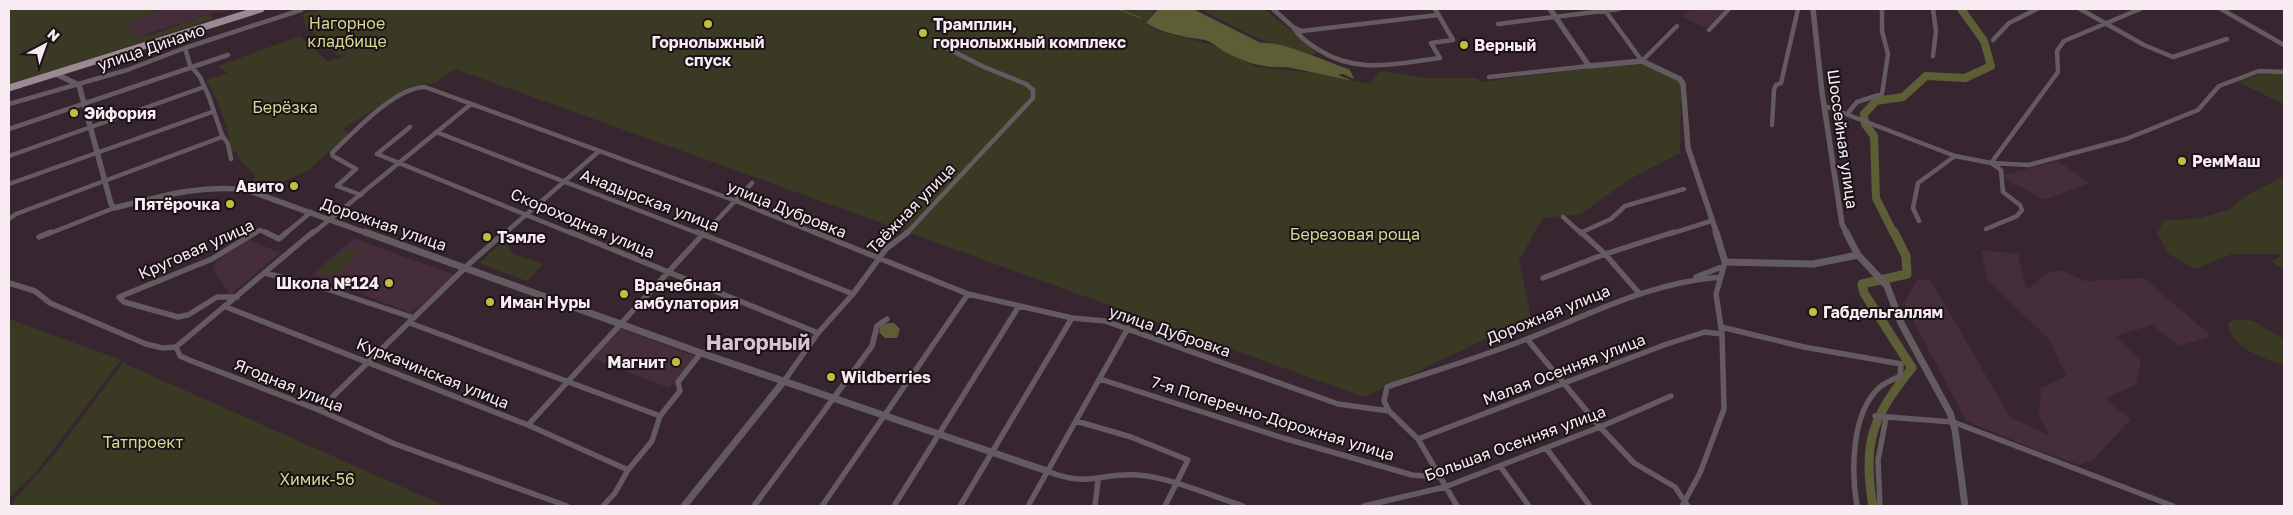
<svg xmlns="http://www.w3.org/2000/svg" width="2293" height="515" viewBox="0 0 2293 515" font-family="'Golos Text',sans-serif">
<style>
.built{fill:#452d3a}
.green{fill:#3a3a24}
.water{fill:#5d5e36}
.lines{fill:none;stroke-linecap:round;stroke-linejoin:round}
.stream{stroke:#5d5e36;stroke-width:1}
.river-far1{stroke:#5d5e36;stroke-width:8}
.river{stroke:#5d5e36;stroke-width:9}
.minor-far1{stroke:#645b60;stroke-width:4.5}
.minor{stroke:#645b60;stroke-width:5.5}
.tertiary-far1{stroke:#645b60;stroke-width:5.5}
.tertiary{stroke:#645b60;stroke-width:7}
.primary{stroke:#9b8993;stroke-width:7}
.poi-dot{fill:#bebf42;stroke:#1a1216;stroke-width:2}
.labels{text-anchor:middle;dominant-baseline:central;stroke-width:4;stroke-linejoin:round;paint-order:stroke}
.park-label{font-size:16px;fill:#d6d893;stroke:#1a1216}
.poi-label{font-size:16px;font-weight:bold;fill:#f8ebf2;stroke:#1a1216;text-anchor:start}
.street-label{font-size:16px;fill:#f8ebf2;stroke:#1a1216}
.district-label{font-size:21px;font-weight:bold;fill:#dac3cf;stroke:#1a1216}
</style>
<rect width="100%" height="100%" fill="#372630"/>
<!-- built -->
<path class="built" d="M162,9H240L210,14L132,39L128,21Z
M1690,9H1726L1706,28L1682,17Z
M2058,161L2089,183L2044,200L2017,185H2012L2003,175Z
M354,238L383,249L455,275L411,313L312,275Z
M248,239L280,253L230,295L213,269L217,261Z
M1981,250L2018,254L2027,290L2047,273L2061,270L2085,281L2144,278L2211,336L2180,346L2152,325L2116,336L2141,360L2136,384L2105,399L2131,419L2093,460L2080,465L2032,448L1966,421L1904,303L1917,280H1930L2011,418L2049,435L2039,415L2041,388L2066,376L2049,339L1988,281Z
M620,328L700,358L678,383L675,382L669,388L592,358Z"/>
<!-- green -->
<path class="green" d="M9,9H162L129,21L132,38L151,35L210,14L213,19L9,85Z
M323,9H1155L1146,23L1157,31L1210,44L1257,67L1313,73L1369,84L1380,71L1427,78H1477L1481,82L1640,62L1681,82L1680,153L1628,180L1581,214L1543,218L1519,260L1531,317L1364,397L455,69L435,83L414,85L342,129L349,134L307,171L273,186L253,182L255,174L239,159L236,151L231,153C230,129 218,102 207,80L228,73L218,66L300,36L328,62L345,56L335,54L334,51L306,27L302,14Z
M1206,9H1264L1318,52L1312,55L1256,38L1206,12Z
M2261,74H2284V104L2238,82Z
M2284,176V269L2271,262L2283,254H2232L2195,269L2169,254L2157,234L2164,220L2196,219L2229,210L2246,196Z
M504,240L513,254L543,264L527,281L479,263Z
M346,249L359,254L332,276L319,271Z
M9,319L121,360L35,473L9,498Z
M2238,319L2253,321L2284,339V365C2264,359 2229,347 2228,322Z
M123,363L445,506H9L55,454Z"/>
<!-- water -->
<path class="water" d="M1158,9H1193L1261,43C1279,40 1330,63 1350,70L1354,79L1343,74L1338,75L1353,81L1287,67C1264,69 1245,62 1225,52C1219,49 1211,41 1205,40C1185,37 1164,34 1146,23Z
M889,323H894L900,329L897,338H885L879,332L881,325Z"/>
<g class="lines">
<!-- stream -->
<path class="stream" d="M1118,9L1141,18"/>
<!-- river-far1 -->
<path class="river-far1" d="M1894,234L1876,198L1874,136L1865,124L1864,114L1876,101L1903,97L1926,76L1965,78L1991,66L1984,41L1961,9"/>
<!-- river -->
<path class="river" d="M1873,506C1862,444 1872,417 1912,368L1864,293L1862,284L1907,274L1906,256L1894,232"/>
<!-- minor-far1 -->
<path class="minor-far1" d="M1273,9L1293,27L1302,31L1438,15
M1604,9L1642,61L1677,26
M1933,9L1936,31L1933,56
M2080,9L2144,45L2173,57L2227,39
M2221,9L2284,45
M1498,24L1619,9
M1293,27C1299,37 1309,44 1319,50C1358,75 1397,63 1440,58L1431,43L1453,40L1435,9
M1709,30L1729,9
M1993,40L2009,23L2037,9
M185,48L190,65L200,77L209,97L222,135L228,144L231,159
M1489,77L1589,66
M9,104L127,70L185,48L301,10
M1825,106L1955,156L1991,163L2029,165L2126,139L2198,110L2219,86L2259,71L2284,72
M1848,113L1857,102L1882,94L1888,54L1882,31V9
M1772,125L1774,90L1776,85L1781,83L1798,9
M410,127L377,154L573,234
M9,129L228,55
M436,132L700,234
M9,156L204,87
M9,184L212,112
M361,195L337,186L356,169L333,156L332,153C353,133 395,87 425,87L736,201L818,234
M1563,217L1582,234
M9,219L16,214L222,137
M1919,221L1913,208L1918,183L1955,156
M1986,229L2017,216L2022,210L2020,205L2003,192L2001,170L1991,163L2058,72L2057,51L2064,41L2140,9
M1580,233L1611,219L1625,206L1684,189
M48,234L114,208
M254,234L260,230L268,234
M285,234L311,212
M312,234L471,104
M504,234L598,152
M704,234L752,183
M906,234L1033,98V90L1026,84L984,67L933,41
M1670,234L1711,221"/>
<!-- minor -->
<path class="minor" d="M265,232L279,239L287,232
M570,232L818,333
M697,232L853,294
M814,232L968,294L1072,318L1105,321L1338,404L1389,411
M1581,232L1605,254L1639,293
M39,237L51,232
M265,273L327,289L414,318
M1696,277L1724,266
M1543,278L1605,254L1674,232
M9,283L35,291L50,303L146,344L163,348L176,347L180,356L189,360L319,410L395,444L567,506
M237,297H217L188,315L178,317L124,302L119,297L212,259L256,232
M226,307L528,425L628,470
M410,323L660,416
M1721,327L1804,347L1901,364L1900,376C1893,380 1886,382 1880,387C1851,412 1851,472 1857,506
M1527,339L1600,427L1634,463L1675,487L1688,506
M176,347L313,232
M1100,379L1283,438L1412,475L1440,477
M784,381L818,333L853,294L886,249L908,232
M319,410L470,263L505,232
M1875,416L1953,422L2173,506
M1076,421L1131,437L1188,460L1165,506
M528,425L705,232
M1418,439L1664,345L1705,332L1722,334
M1546,448L1590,506
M1500,466L1529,506
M1047,471C1088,488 1099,473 1137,475C1170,477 1211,496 1243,506
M603,506L615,493L628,470L652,441L660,416L680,391L678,382L701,353
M754,506L872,346L877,326L887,319
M822,506L968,294
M894,506L1019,306
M960,506L1072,318
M1028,506L1128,328
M1095,506L1098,481
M1364,506L1445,487L1600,427L1671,396
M1457,506L1418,439L1389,411L1384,401L1387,387C1434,371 1481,357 1527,339C1591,314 1651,282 1721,277
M1682,506L1700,473L1724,409L1722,334L1716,294L1725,262
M1880,506L1878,460L1886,418"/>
<!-- tertiary-far1 -->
<path class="tertiary-far1" d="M1550,9L1589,66L1642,61L1680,79L1683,84L1688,148L1717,234
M1813,9L1822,92L1842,224L1847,234
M56,74L79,85L111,204L114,208C159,197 200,184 247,190L369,234"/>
<!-- tertiary -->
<path class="tertiary" d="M365,232L701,353L1047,471
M1716,232L1725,262L1813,264L1858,255
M1846,232L1858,255L1887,286L1901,323L1950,413L1955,430L1965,506
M684,506L784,381"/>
<!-- primary -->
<path class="primary" d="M9,88L261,9"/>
</g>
<!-- markers -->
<g class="poi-dot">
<circle cx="708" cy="24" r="5"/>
<circle cx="923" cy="33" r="5"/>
<circle cx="1464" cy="45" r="5"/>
<circle cx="74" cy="113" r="5"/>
<circle cx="2182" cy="161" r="5"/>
<circle cx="294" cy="186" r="5"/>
<circle cx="230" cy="204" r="5"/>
<circle cx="487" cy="237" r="5"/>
<circle cx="389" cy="283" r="5"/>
<circle cx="624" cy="294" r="5"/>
<circle cx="490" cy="302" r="5"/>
<circle cx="1813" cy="312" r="5"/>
<circle cx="676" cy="362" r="5"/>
<circle cx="831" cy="377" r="5"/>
</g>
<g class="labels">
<!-- park labels -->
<g class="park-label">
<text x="347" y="23">Нагорное<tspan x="347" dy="18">кладбище</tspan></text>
<text x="285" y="107">Берёзка</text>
<text x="1355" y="234">Березовая роща</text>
<text x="143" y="442">Татпроект</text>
<text x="317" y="479">Химик-56</text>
</g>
<!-- poi labels -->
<g class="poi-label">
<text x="933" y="24">Трамплин,<tspan x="933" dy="18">горнолыжный комплекс</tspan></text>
<text x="708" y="42" text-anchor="middle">Горнолыжный<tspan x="708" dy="18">спуск</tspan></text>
<text x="1474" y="45">Верный</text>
<text x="84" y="113">Эйфория</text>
<text x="2192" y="161">РемМаш</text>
<text x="284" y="186" text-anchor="end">Авито</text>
<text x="220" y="204" text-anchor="end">Пятёрочка</text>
<text x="497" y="237">Тэмле</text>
<text x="379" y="283" text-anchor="end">Школа №124</text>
<text x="634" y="285">Врачебная<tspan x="634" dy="18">амбулатория</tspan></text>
<text x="500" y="302">Иман Нуры</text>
<text x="1823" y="312">Габдельгаллям</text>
<text x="666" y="362" text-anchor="end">Магнит</text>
<text x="841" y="377">Wildberries</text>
</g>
<!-- street labels -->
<g class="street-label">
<text transform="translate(151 47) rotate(-19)">улица Динамо</text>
<text transform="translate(1843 139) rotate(82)">Шоссейная улица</text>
<text transform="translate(650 200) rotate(21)">Анадырская улица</text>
<text transform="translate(911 208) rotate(-46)">Таёжная улица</text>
<text transform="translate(787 209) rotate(22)">улица Дубровка</text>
<text transform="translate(583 223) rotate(23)">Скороходная улица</text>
<text transform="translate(384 224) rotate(19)">Дорожная улица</text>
<text transform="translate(196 249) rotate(-24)">Круговая улица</text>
<text transform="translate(1548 314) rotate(-22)">Дорожная улица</text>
<text transform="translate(1170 331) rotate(19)">улица Дубровка</text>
<text transform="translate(1564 369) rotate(-21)">Малая Осенняя улица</text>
<text transform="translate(433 373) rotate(22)">Куркачинская улица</text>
<text transform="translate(289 385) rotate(22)">Ягодная улица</text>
<text transform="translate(1273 418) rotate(17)">7-я Поперечно-Дорожная улица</text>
<text transform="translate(1515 443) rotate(-20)">Большая Осенняя улица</text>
</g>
<!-- district labels -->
<g class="district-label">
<text x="758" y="342">Нагорный</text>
</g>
</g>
<!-- border -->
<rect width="2293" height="515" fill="none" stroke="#f8ebf2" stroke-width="20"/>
<!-- north arrow -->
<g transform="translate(45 45) rotate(41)" stroke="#1a1216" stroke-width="4" paint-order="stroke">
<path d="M0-4L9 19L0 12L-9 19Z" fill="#f8ebf2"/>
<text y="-8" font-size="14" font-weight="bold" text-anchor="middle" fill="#f8ebf2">N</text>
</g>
</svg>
